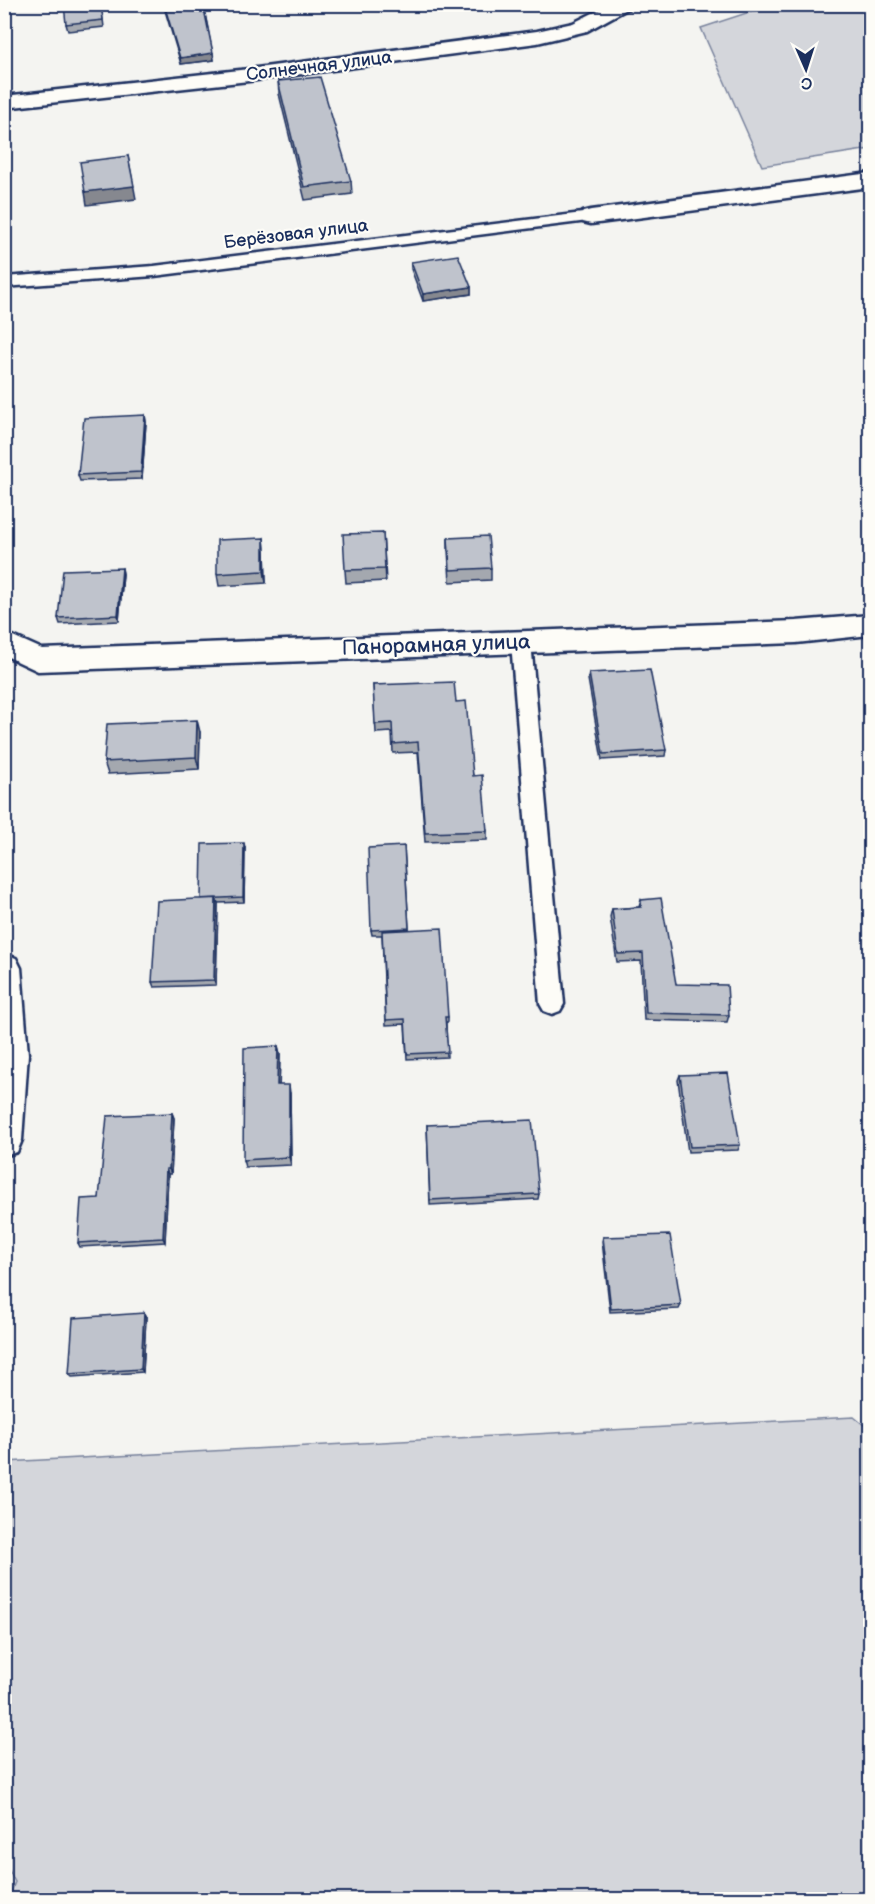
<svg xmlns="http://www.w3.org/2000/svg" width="875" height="1904" viewBox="0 0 875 1904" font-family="'Balsamiq Sans',sans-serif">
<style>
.green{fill:#d4d6db;stroke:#78829c;stroke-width:1.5}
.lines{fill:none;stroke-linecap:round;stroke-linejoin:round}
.service-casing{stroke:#1b2f5e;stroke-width:5}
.minor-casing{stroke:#1b2f5e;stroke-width:5}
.service{fill:#fdfcf7;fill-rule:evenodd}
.minor{fill:#fdfcf7;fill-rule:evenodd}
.wall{fill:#a4a8af;stroke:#1b2f5e;stroke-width:1.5}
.shaded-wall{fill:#86888f;stroke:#1b2f5e;stroke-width:1.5}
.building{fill:#bfc3cc;stroke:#1b2f5e;stroke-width:1.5}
.labels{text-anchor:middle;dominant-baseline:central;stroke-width:4.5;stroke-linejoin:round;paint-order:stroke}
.far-street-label{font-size:18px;fill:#1b2f5e;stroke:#fdfcf7}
.street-label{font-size:21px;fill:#1b2f5e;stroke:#fdfcf7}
</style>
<rect width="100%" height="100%" fill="#f4f4f1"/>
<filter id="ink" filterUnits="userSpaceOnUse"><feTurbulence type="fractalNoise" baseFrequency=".0167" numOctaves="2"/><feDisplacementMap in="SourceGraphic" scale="12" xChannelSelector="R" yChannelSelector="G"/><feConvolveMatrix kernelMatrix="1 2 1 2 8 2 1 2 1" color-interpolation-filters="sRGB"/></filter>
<g filter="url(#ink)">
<!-- green -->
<path class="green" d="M774,4L870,5V149L762,166L701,28Z
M854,1417L870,1430V1899H8L15,1882L4,1861L5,1462Z"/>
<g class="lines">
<defs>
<path id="service" d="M591,212L599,217L596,220L154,276L4,287V277L154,266Z
M521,635L528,637L531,642L564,1004L560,1011L552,1014L544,1011L540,1004L511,642L514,637Z"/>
<path id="minor" d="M611,4H636L587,31L537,43L249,81L4,108V96L249,69L537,31L573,23Z
M870,173V187L591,224L583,222L580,217L583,212L591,210Z
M870,615V635L796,643L38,671L4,655V632L42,649L796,621Z
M4,954L16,958L21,968L28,1054L22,1140L17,1152L4,1156Z"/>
</defs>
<!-- service casing -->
<use href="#service" class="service-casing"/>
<!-- minor casing -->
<use href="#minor" class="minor-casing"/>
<!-- service -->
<use href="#service" class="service"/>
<!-- minor -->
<use href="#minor" class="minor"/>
</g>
<!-- wall -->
<path class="wall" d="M101,4L104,27L68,31L66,24Z
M163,4H203L214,60L181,64Z
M278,81L351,181L352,194L305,200L279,94Z
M411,262L471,287V294L423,301L411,269Z
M145,415L146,422L142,479L80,481L78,475Z
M383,533L386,581L346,583L345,570Z
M264,538L265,551L266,583L219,586L217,574Z
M448,538L491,568V580L450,582L448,550Z
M122,568L123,574L119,621L60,624L58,618Z
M589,673L666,750L665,756L602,760L588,679Z
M373,685L456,702L473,776L487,831V840L425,842L418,752L393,753L392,732L376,733Z
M200,732L199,769L108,774L104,762Z
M404,846L409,929L448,1017V1022H446L447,1057L407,1059L405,1024L386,1025L382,935H372L371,930Z
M245,848L244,902L218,903L216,985L154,987L152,982Z
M641,900L676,984L729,1015L727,1022L644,1020L641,961L617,962L610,917L612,909L639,907Z
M278,1046L280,1054L279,1085L290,1093L291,1165L245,1167L243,1160Z
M680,1075L740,1145L738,1150L688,1152L678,1080Z
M172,1113L174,1118L171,1174H168L165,1242L80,1247L78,1243L99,1198Z
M427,1125L539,1194L538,1199L430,1205Z
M603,1237L681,1305L679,1309L610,1312L602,1241Z
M146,1317L143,1372L72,1377L69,1374Z"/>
<!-- shaded-wall -->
<path class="shaded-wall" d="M213,53L214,60L181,64L180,58Z
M128,156L136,199L87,205L85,192Z
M471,287V294L423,301V294Z
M145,415L146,422L142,479L141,472Z
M264,538L265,551L266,583L264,571Z
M122,568L123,574L119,621L118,615Z
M197,720L200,732L199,769L196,757Z
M244,843L245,848L244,902L243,897Z
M216,898L218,903L216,985L214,980Z
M278,1046L280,1054L279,1094L277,1085Z
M289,1085L290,1093L291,1165L289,1157Z
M172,1113L174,1118L171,1174L169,1169Z
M166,1169L168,1174L165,1242L163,1238Z
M144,1313L146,1317L143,1372L141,1369Z"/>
<!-- building -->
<path class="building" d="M64,4H101L103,20L66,24Z
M164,4H203L213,53L180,58Z
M320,77L351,181L304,187L278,81Z
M128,156L134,186L85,192L80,162Z
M458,255L471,287L423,294L411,262Z
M145,415L141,472L78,475L84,418Z
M383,533L385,569L345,570L343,534Z
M488,536L491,568L450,570L448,538Z
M264,538V571L217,574V540Z
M122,568L118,615L58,618L63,570Z
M650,670L666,750L603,754L589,673Z
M454,682L456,702L466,701L473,776L482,775L487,831L425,833L418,742L393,744L392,723L375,724L373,685Z
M197,720L196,757L104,762L107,724Z
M244,843L243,897L201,899L202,844Z
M404,846L409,928L371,930L368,848Z
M216,898L214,980L152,982L157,901Z
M661,898L676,984L727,985L729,1015L646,1013L643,953L618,954L612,909L641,907V900Z
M442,928L448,1017H445L448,1052L407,1054L405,1019L386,1020L382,931Z
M278,1046L277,1085H289V1157L243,1160L244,1048Z
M728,1073L740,1145L690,1147L680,1075Z
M172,1113L169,1169H166L163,1238L78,1243L81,1199L99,1198L107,1116Z
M532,1120L539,1194L430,1200L427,1125Z
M670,1235L681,1305L611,1309L603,1237Z
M144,1313L141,1369L69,1374L73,1318Z"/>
</g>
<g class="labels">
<!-- far-street labels -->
<g class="far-street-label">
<text transform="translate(319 66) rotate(-7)">Солнечная улица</text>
<text transform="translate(296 234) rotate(-7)">Берёзовая улица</text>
</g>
<!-- street labels -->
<g class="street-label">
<text transform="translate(436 645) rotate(-2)">Панорамная улица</text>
</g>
</g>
<!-- margin -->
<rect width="875" height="1904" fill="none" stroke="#fdfcf7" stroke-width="24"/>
<rect x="12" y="12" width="851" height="1880" fill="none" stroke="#1b2f5e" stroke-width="2" filter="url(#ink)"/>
<!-- north arrow -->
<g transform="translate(806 69) rotate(177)" stroke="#fdfcf7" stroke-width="4.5" paint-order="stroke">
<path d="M0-4.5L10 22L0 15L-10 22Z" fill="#1b2f5e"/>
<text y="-9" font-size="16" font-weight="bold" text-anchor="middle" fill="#1b2f5e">С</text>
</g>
</svg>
